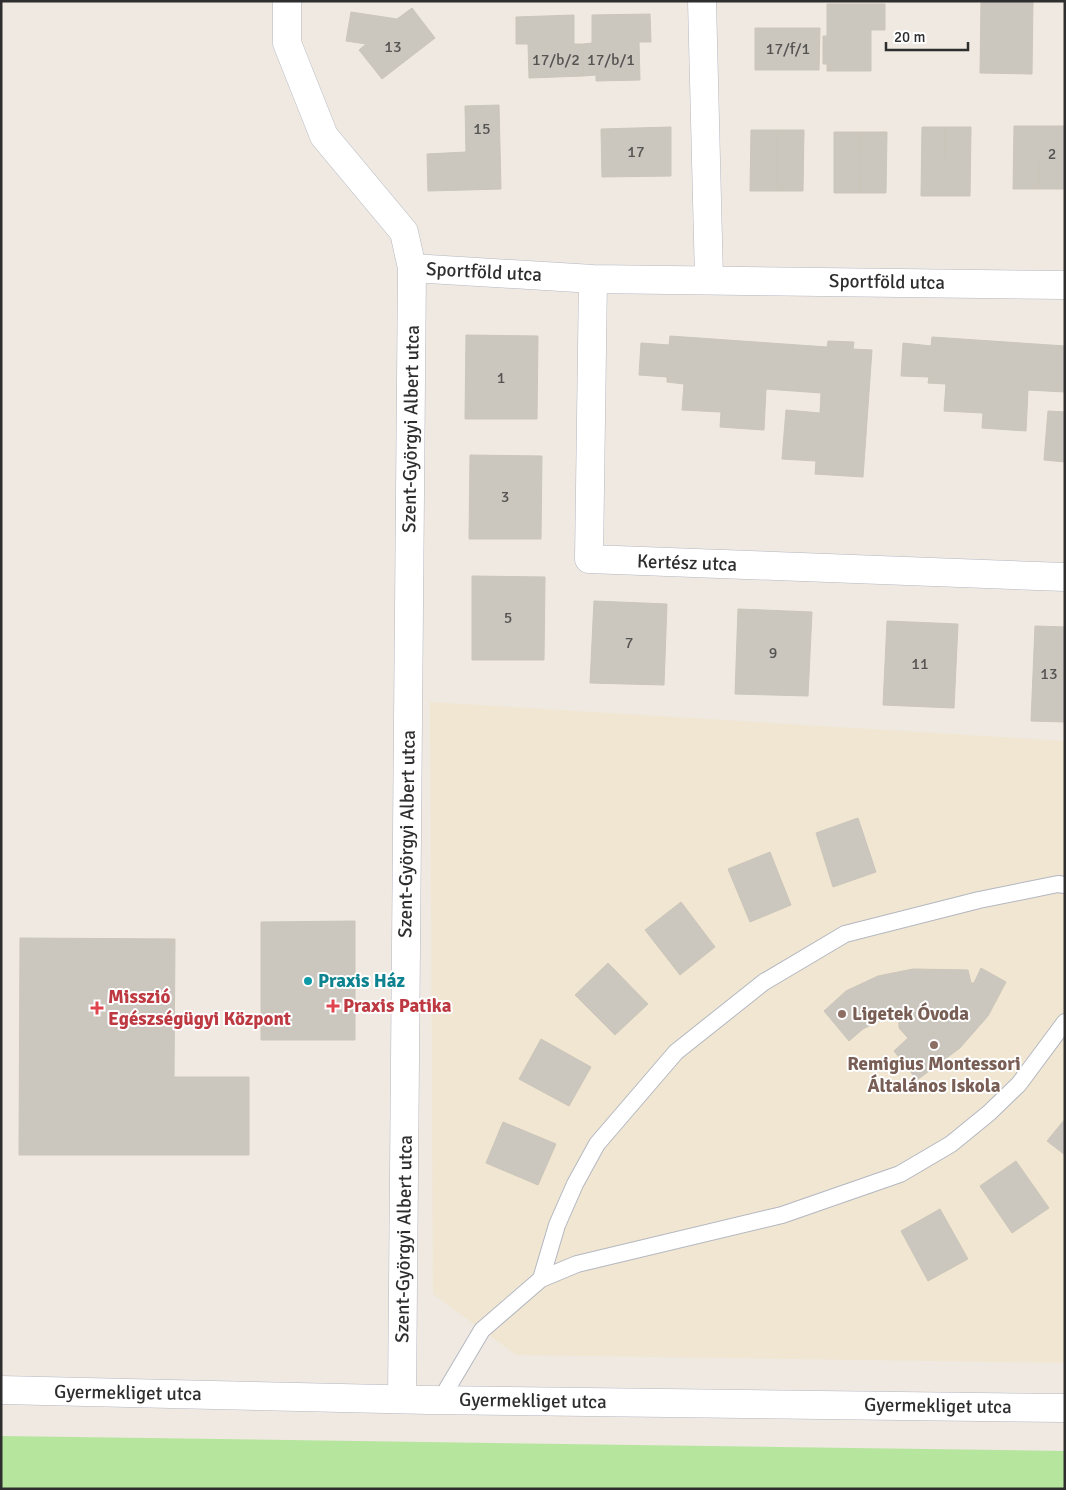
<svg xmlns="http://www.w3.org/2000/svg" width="1066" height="1490" viewBox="0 0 1066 1490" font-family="Signika,sans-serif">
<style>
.education{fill:#f0e6d1}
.green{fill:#b6e59e}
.building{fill:#cbc7bf;stroke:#cbc5ba}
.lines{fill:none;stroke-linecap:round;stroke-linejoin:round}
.service-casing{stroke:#b4b7c1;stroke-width:18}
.minor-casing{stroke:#b4b7c1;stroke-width:29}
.service{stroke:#fff;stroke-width:16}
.minor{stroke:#fff;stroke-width:28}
.culture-dot{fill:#0f9aa8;stroke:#fff;stroke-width:2}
.health-dot{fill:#e0444e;stroke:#fff;stroke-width:2}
.education-dot{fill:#8d6e63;stroke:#fff;stroke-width:2}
.labels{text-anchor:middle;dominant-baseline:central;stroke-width:4;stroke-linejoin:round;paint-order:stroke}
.number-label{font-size:16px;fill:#555452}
.street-label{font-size:19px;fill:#2e2e2e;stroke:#fff}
.culture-label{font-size:19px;font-weight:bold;fill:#0d838f;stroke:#fff;text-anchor:start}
.health-label{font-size:19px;font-weight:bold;fill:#be3a42;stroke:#fff;text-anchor:start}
.education-label{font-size:19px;font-weight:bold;fill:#785e54;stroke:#fff;text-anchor:start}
</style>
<rect width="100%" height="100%" fill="#efe9e1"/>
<!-- education -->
<path class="education" d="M430,702L1065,741V1363L516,1355L433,1294Z"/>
<!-- green -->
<path class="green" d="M1,1436L1065,1451V1489H1Z"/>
<!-- building -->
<path class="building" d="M981,1H1033L1032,74L980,73Z
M827,4H885V30H871V71H827V64H823V36H827Z
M412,8L435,38L382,79L359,50L366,44L346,41L351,12L397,19Z
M650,14L651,42H639L640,80L596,81V75L583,76V44L592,43V15Z
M574,15V44H583V76L529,78L528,44H516V17Z
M755,28H820L819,70H755Z
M499,105L501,189L428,191L427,154L466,152L465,106Z
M1014,126H1040L1039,189H1013Z
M1040,126H1065V189H1039Z
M671,127V176L602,177L601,129Z
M922,127H945L944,196H921Z
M945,127H971L970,196H944Z
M751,130H777V191H750Z
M777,130H804L803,191H777Z
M834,132H861L860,193H834Z
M861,132H887L886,193H860Z
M466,335L538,336L537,419H465Z
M670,336L827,347L828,341L854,342L853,349L872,350L863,477L815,474L816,461L782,459L786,410L820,413L821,393L766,389L764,430L720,427L721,412L682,410L684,384L667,382V377L639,375L641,343L669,345Z
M932,337L1065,346V392L1028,390L1026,431L982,428L983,413L944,411L946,384L928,383L929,377L901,376L903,343L931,346Z
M1048,411L1065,412V462L1044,460Z
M470,455L542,456L541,539H469Z
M472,576L545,577L544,660H472Z
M594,601L667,604L664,685L590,683Z
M738,609L812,612L808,696L735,694Z
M887,621L958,624L954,708L883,705Z
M1035,626L1065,627V722L1031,721Z
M858,818L876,872L833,887L816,833Z
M770,852L791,905L750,922L728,869Z
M681,902L715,947L680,975L645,930Z
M355,921V1040H261V922Z
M20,938L175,939L174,1077H249V1155H19Z
M608,963L648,1004L615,1035L575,995Z
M981,968L1006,982L988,1016L960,1048L917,1080L894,1051L908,1038L899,1028V1015L879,1021L863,1029L849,1041L824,1011L846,991L878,976L913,969L968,970L971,983H974Z
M541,1039L591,1067L569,1106L519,1079Z
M1065,1119V1155L1047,1141Z
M503,1122L556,1144L538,1185L486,1163Z
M1016,1161L1049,1208L1012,1233L980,1186Z
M940,1209L968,1259L928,1281L901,1231Z"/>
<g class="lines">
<defs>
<path id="service" d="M541,1279L557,1225L575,1184L597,1144L676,1052L764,982L845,934L979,900L1058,884L1065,885
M441,1399L482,1330L541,1279L577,1264L782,1215L900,1174L951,1144L989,1113L1019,1084L1065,1022"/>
<path id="minor" d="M287,1V43L324,136L404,232L412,268L402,1399
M702,1L709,279
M412,268L593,279L1065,285
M593,279L589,559L1065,577
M1,1390L428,1400L1065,1408"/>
</defs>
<!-- service casing -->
<use href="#service" class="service-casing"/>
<!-- minor casing -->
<use href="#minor" class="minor-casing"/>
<!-- service -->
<use href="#service" class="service"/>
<!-- minor -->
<use href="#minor" class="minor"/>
</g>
<!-- markers -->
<circle class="culture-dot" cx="308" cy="981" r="5"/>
<g class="health-dot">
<path d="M330.5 998.5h5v5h5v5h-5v5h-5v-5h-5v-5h5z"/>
<path d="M94.5 1000.5h5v5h5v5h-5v5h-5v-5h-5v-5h5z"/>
</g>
<g class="education-dot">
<circle cx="842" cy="1014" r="5"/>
<circle cx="934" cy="1045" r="5"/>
</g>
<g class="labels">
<!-- number labels -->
<g class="number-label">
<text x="393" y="47">13</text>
<text x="788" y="49">17/f/1</text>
<text x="556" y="60">17/b/2</text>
<text x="611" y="60">17/b/1</text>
<text x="482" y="129">15</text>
<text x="636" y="152">17</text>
<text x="1052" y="154">2</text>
<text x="501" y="378">1</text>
<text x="505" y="497">3</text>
<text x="508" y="618">5</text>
<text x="629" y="643">7</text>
<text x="773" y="653">9</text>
<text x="920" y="664">11</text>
<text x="1049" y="674">13</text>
</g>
<!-- street labels -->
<g class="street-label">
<text transform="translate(484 272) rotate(3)">Sportföld utca</text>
<text transform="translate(887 282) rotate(1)">Sportföld utca</text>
<text transform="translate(411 429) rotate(-89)">Szent-Györgyi Albert utca</text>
<text transform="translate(687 563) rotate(2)">Kertész utca</text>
<text transform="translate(407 834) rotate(-89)">Szent-Györgyi Albert utca</text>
<text transform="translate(404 1239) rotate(-89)">Szent-Györgyi Albert utca</text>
<text transform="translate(128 1393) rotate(1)">Gyermekliget utca</text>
<text transform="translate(533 1401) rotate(1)">Gyermekliget utca</text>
<text transform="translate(938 1406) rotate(1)">Gyermekliget utca</text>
</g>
<!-- culture labels -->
<g class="culture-label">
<text x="318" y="981">Praxis Ház</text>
</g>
<!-- health labels -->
<g class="health-label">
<text x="108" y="997">Misszió<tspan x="108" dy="22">Egészségügyi Központ</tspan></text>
<text x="343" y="1006">Praxis Patika</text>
</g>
<!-- education labels -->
<g class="education-label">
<text x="852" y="1014">Ligetek Óvoda</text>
<text x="934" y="1064" text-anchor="middle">Remigius Montessori<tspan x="934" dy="22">Általános Iskola</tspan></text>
</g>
</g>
<!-- border -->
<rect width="1066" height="1490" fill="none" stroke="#2e2e2e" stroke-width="5"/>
<!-- scale -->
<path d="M886 42v8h82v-8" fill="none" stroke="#2e2e2e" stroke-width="2.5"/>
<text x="894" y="42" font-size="15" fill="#2e2e2e" stroke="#ffffff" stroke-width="4" paint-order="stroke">20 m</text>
</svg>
